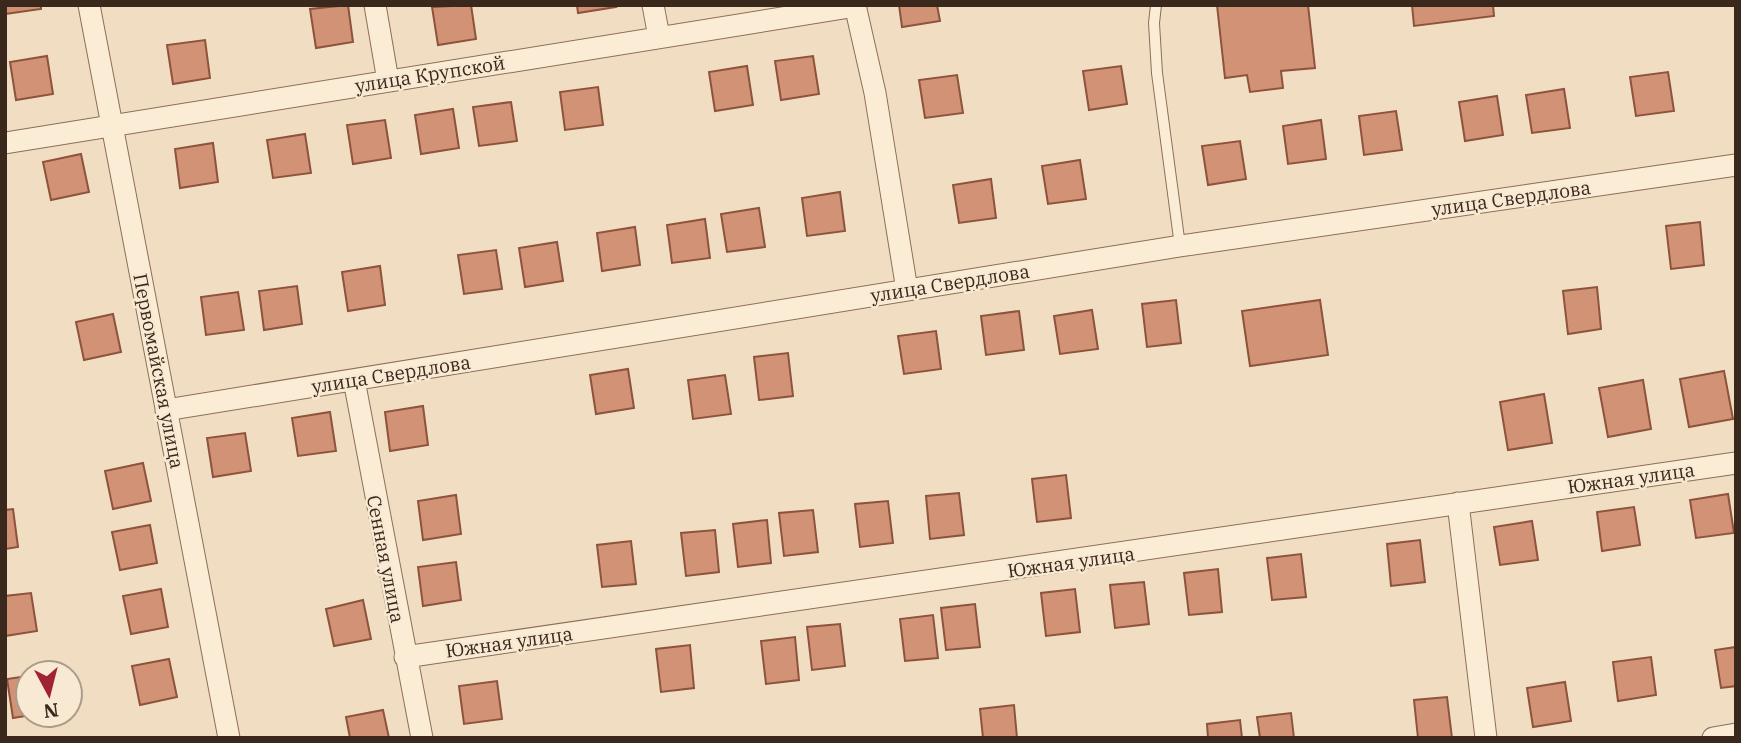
<svg xmlns="http://www.w3.org/2000/svg" width="1741" height="743" viewBox="0 0 1741 743" font-family="'IBM Plex Serif',serif">
<style>
.building{fill:#d29275;stroke:#8d533c;stroke-width:2}
.lines{fill:none;stroke-linecap:round;stroke-linejoin:round}
.lane-casing{stroke:#8c6e58;stroke-width:12}
.street-casing{stroke:#8c6e58;stroke-width:23}
.lane{stroke:#fbecd6;stroke-width:10}
.street{stroke:#fbecd6;stroke-width:21}
.labels{text-anchor:middle;dominant-baseline:central;stroke-width:5;stroke-linejoin:round;paint-order:stroke}
.street-label{font-size:19px;fill:#3b281d;stroke:#f8e9d2}
</style>
<rect width="100%" height="100%" fill="#f1dec2"/>
<!-- building -->
<path class="building" d="M5,5H41V9L5,14Z
M348,5L353,42L316,48L310,9Z
M471,5L476,39L438,45L432,7Z
M577,5H615L616,7L578,13Z
M899,5H937L940,21L902,27Z
M1217,5H1308L1315,68L1281,71L1283,88L1250,92L1247,75L1225,78Z
M1412,5H1493L1494,16L1414,26Z
M205,40L210,78L173,84L167,45Z
M47,56L53,94L16,100L10,62Z
M813,56L819,94L781,100L775,61Z
M747,66L753,105L715,111L709,72Z
M1121,66L1127,104L1089,110L1083,71Z
M1668,72L1674,111L1636,116L1630,77Z
M957,75L963,113L925,118L919,80Z
M598,87L603,125L565,130L560,92Z
M1564,89L1570,128L1532,133L1526,95Z
M1497,96L1503,135L1465,141L1459,102Z
M511,102L517,141L479,146L473,107Z
M453,109L459,148L421,154L415,115Z
M1396,111L1402,150L1364,155L1359,116Z
M385,120L391,158L353,164L347,125Z
M1321,120L1326,159L1288,164L1283,126Z
M305,134L311,173L273,178L267,140Z
M1240,141L1246,179L1208,185L1202,146Z
M213,143L218,182L180,188L175,149Z
M81,154L89,192L51,200L43,162Z
M1080,160L1086,199L1048,204L1042,166Z
M991,179L996,218L959,223L953,185Z
M840,192L845,231L807,236L802,198Z
M759,208L765,247L727,252L721,214Z
M705,219L710,258L672,263L667,225Z
M1700,222L1704,265L1671,269L1666,226Z
M635,227L640,265L602,271L597,233Z
M557,242L563,281L525,287L519,248Z
M496,250L502,289L464,294L458,255Z
M380,266L385,305L348,311L342,272Z
M297,286L302,324L264,330L259,291Z
M1597,287L1601,329L1568,334L1563,291Z
M238,292L244,330L206,335L201,297Z
M1176,300L1181,343L1147,347L1142,304Z
M1320,300L1328,355L1250,366L1242,311Z
M1092,310L1098,349L1060,354L1054,316Z
M1019,311L1024,350L986,355L981,316Z
M113,314L121,352L84,360L76,322Z
M936,331L941,369L904,374L898,336Z
M788,353L793,396L759,400L754,357Z
M628,369L634,408L596,414L590,375Z
M1724,371L1733,419L1689,427L1680,379Z
M725,375L731,414L693,419L688,380Z
M1643,380L1651,429L1608,437L1599,388Z
M1544,394L1552,443L1508,450L1500,402Z
M423,406L428,445L390,451L385,412Z
M330,412L336,451L298,456L292,418Z
M245,433L251,471L213,477L207,438Z
M143,463L151,501L113,509L105,471Z
M1066,475L1071,518L1037,522L1032,479Z
M959,493L964,535L930,539L926,496Z
M1728,494L1734,533L1696,538L1690,500Z
M456,495L461,534L423,540L418,501Z
M888,501L893,543L860,547L855,504Z
M1634,507L1640,545L1602,551L1597,512Z
M13,509L18,547L5,549V510Z
M813,510L818,552L784,556L779,513Z
M767,520L771,563L738,567L733,524Z
M1532,521L1538,560L1500,565L1494,527Z
M150,525L157,563L120,570L112,532Z
M715,530L719,572L686,576L681,533Z
M1420,540L1425,582L1391,586L1387,544Z
M631,541L636,584L602,587L597,545Z
M1301,554L1306,597L1272,600L1267,558Z
M456,562L461,600L423,606L418,567Z
M1218,569L1222,612L1189,615L1184,573Z
M1144,582L1149,624L1115,628L1110,585Z
M161,589L168,627L131,634L123,596Z
M1075,589L1080,632L1046,636L1041,593Z
M31,593L37,631L5,636V596Z
M363,600L371,639L334,646L326,609Z
M975,604L980,647L946,650L941,608Z
M933,615L938,658L905,661L900,619Z
M840,624L845,666L812,670L807,627Z
M795,637L799,680L766,684L761,641Z
M690,645L694,688L661,692L656,649Z
M1736,647V686L1721,688L1715,650Z
M1651,657L1656,695L1618,701L1613,662Z
M169,659L177,697L140,705L132,666Z
M28,676V715H31L13,718L7,679Z
M497,681L502,719L464,724L459,686Z
M1565,682L1571,721L1533,727L1527,688Z
M1447,697L1452,738H1418L1414,700Z
M1014,705L1017,738H983L980,709Z
M383,710L389,738H350L346,717Z
M1291,713L1294,738H1260L1257,717Z
M1240,720L1242,738H1208L1207,724Z"/>
<g class="lines">
<defs>
<path id="lane" d="M1156,5L1154,23L1157,73L1180,246"/>
<path id="street" d="M89,5L229,738
M375,5L388,81
M653,5L659,37
M855,5L875,93L907,290
M5,143L856,6
M354,380L422,738
M166,410L1180,246L1736,165
M1458,503L1486,738
M405,657L1736,463
M1713,738L1736,734"/>
</defs>
<!-- lane casing -->
<use href="#lane" class="lane-casing"/>
<!-- street casing -->
<use href="#street" class="street-casing"/>
<!-- lane -->
<use href="#lane" class="lane"/>
<!-- street -->
<use href="#street" class="street"/>
</g>
<g class="labels">
<!-- street labels -->
<g class="street-label">
<text transform="translate(430 74) rotate(-9)">улица Крупской</text>
<text transform="translate(1511 198) rotate(-8)">улица Свердлова</text>
<text transform="translate(950 283) rotate(-9)">улица Свердлова</text>
<text transform="translate(159 371) rotate(79)">Первомайская улица</text>
<text transform="translate(391 374) rotate(-9)">улица Свердлова</text>
<text transform="translate(1631 478) rotate(-8)">Южная улица</text>
<text transform="translate(386 559) rotate(79)">Сенная улица</text>
<text transform="translate(1071 562) rotate(-8)">Южная улица</text>
<text transform="translate(509 642) rotate(-8)">Южная улица</text>
</g>
</g>
<!-- border -->
<rect width="1741" height="743" fill="none" stroke="#3b281d" stroke-width="14"/>
<!-- north arrow -->
<g transform="translate(49 694) rotate(173)"><circle r="33" fill="#f8e9d2" stroke="#ac9c8a" stroke-width="2"/>
<path d="M0-5L12 26L0 18L-12 26Z" fill="#9f2331"/>
<text y="-10" font-size="19" font-weight="bold" text-anchor="middle" fill="#3b281d">N</text>
</g>
</svg>
